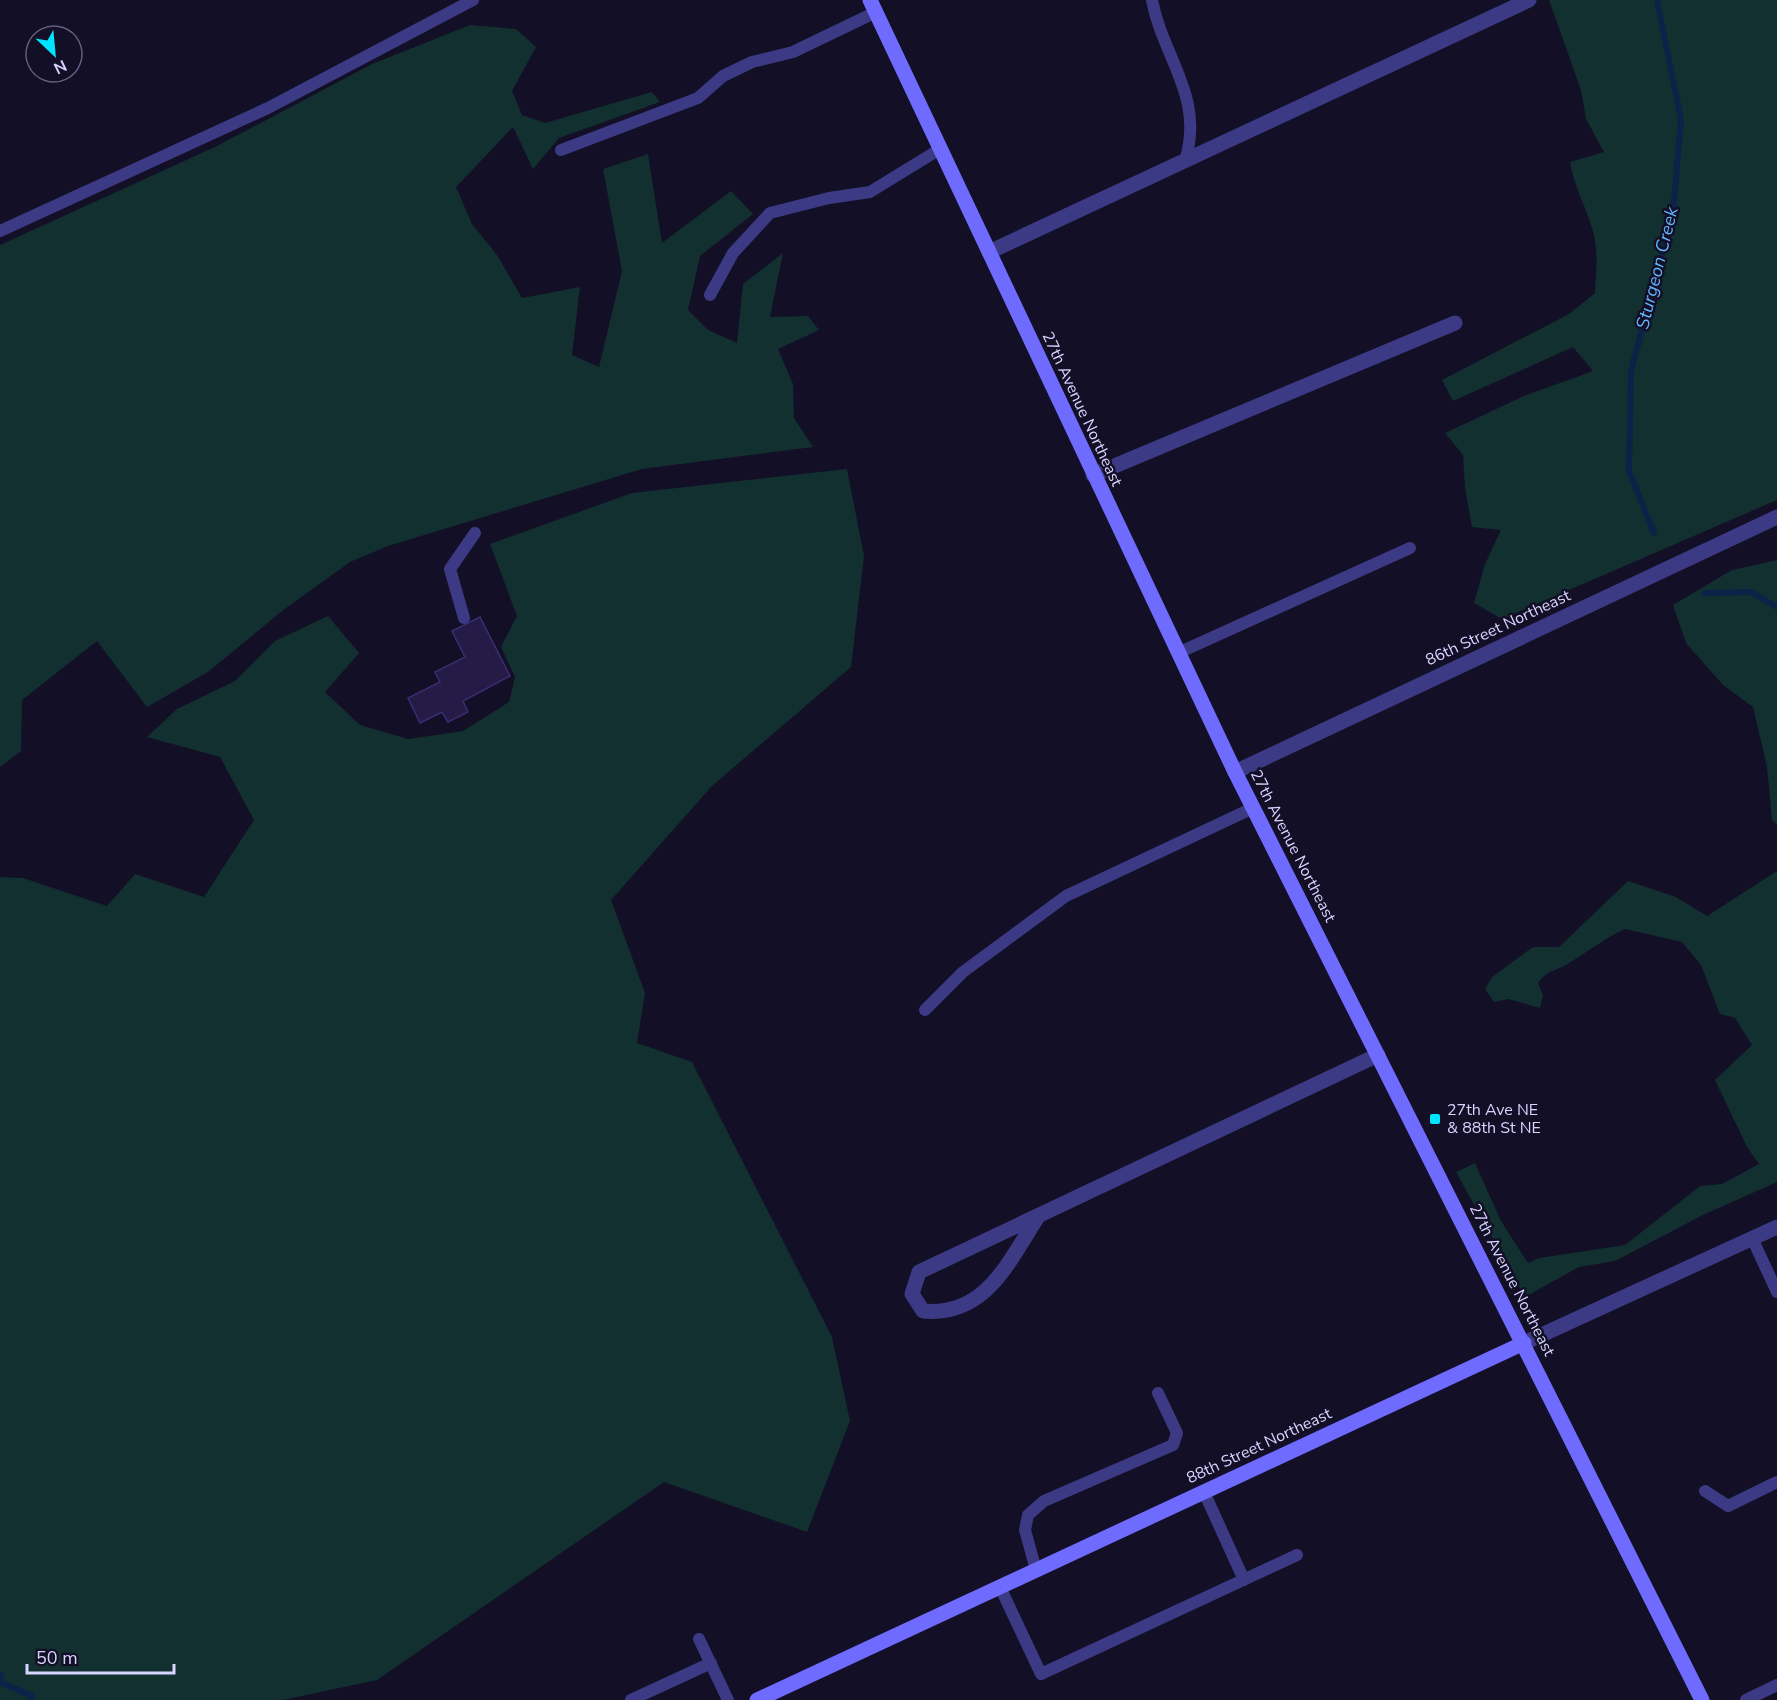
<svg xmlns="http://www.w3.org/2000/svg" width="1777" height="1700" viewBox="0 0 1777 1700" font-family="'Nunito Sans',sans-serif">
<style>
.green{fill:#12302f}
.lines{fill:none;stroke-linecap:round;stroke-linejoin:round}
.stream{stroke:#0c2248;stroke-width:6}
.building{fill:#241b47;stroke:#3b2d73;stroke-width:1.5}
.lane{stroke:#3d3a85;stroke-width:12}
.street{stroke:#3d3a85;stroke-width:15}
.secondary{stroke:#6f6bff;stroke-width:15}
.poi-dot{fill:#00e5ff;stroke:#130f26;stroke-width:2}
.labels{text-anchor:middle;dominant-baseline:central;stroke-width:5;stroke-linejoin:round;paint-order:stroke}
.street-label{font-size:16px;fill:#d9d4ff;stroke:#130f26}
.poi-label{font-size:16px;fill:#d9d4ff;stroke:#130f26;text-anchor:start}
.water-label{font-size:18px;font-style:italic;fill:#62b6ff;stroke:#130f26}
</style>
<rect width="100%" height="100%" fill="#130f26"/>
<!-- green -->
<path class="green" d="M1549,0H1777V500L1502,619L1474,603L1485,564L1501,530L1472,527L1465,488L1463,455L1445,433L1524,396L1593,371L1573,347L1453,401L1442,380L1569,314L1595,293C1596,271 1599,250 1592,228C1585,205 1574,186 1570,162L1604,152L1586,119L1581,90Z
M470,25L516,29L536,47L512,91L522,115L545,123L652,92L660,102L559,138L533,169L513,127L456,187L472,224L497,255L522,298L580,287L572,355L599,367L622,271L603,169L648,154L662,243L731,191L753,214L700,256L688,310L708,330L737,343L743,284L783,253L770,317L808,316L819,330L778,349L793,384L794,418L813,447L642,469L388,546L350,562L282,611L208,672L147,707L97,641L22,700L21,751L0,767V245L217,146L372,64Z
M847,469L864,556L851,667L712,786L611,900L645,993L637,1043L692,1062L832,1337L850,1421L807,1532L664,1482L377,1680L283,1700H0V877L23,878L107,906L135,874L204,897L254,820L220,757L147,737L177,709L235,681L275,641L328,616L359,653L325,692L360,725L408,739L463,731L509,702L515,677L501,647L517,616L490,544L632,493Z
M1777,560V825L1772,820L1767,767L1753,707L1723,685L1686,643L1673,605L1732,570Z
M1777,871V1182L1703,1215L1615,1261L1579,1267L1525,1297L1456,1172L1475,1163L1501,1221L1528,1263L1539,1258L1625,1245L1700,1186L1722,1184L1759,1164L1747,1147L1715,1080L1752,1045L1735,1018L1720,1014L1701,965L1682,942L1625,929C1605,938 1588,952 1569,963C1557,971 1547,970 1538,983L1543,995L1540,1008L1508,999L1494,1002L1485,989L1492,977L1533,947H1559L1628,881L1676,897L1707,916Z"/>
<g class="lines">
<!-- stream -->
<path class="stream" d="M1654,533L1629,471L1631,371L1673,213L1681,119L1657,0
M1704,593L1751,592L1777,607
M0,1674L2,1683L32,1696V1700"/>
</g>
<!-- building -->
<path class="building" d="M480,617L510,676L463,701L468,712L448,722L442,712L420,723L408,698L440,682L435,672L465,657L452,631Z"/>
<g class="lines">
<!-- lane -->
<path class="lane" d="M1152,0C1163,58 1205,97 1185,161
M561,150L698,98L723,76L752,62L793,52L876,12
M0,231L268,108L473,0
M710,295L733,253L770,213L829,198L870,192L940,149
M464,618L450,569L475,533
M1178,653L1410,548
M925,1010L963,972L1066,896L1253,808
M1752,1238L1777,1292
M1705,1491L1728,1506L1777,1482
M1204,1492L1244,1580
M1036,1570L1025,1530L1028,1515L1044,1501L1173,1445L1177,1433L1158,1393
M1000,1587L1041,1674L1297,1555
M699,1639L728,1700
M631,1700L711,1663
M1746,1700L1777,1685"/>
<!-- street -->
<path class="street" d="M989,252L1529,0
M1093,475L1455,323
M1235,772L1777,517
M1039,1215C1009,1260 987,1317 923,1311L912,1294L919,1272L1378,1055
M1524,1343L1777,1227"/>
<!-- secondary -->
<path class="secondary" d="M870,0L1235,772L1702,1700
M757,1700L1524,1343"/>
</g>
<!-- markers -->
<rect class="poi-dot" x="1429" y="1113" width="12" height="12" rx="3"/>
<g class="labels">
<!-- street labels -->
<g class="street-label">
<text transform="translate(1082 409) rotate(65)">27th Avenue Northeast</text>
<text transform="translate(1498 628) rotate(-25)">86th Street Northeast</text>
<text transform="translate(1293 846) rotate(63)">27th Avenue Northeast</text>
<text transform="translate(1512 1280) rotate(63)">27th Avenue Northeast</text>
<text transform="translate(1259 1446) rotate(-25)">88th Street Northeast</text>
</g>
<!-- poi labels -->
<g class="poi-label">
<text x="1447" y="1110">27th Ave NE<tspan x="1447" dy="18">&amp; 88th St NE</tspan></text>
</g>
<!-- water labels -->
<g class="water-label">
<text transform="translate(1657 268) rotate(-76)">Sturgeon Creek</text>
</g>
</g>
<!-- north arrow -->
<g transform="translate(54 54) rotate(154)"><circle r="28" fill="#130f26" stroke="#625e7d" stroke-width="1.5"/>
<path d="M0-4.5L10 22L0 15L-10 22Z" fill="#00e5ff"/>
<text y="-9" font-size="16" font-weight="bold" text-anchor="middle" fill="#d9d4ff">N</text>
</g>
<!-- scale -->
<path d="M27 1664v9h147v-9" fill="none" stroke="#d9d4ff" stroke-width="3"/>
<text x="36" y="1664" font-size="18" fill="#d9d4ff" stroke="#130f26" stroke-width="4.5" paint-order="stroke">50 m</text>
</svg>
